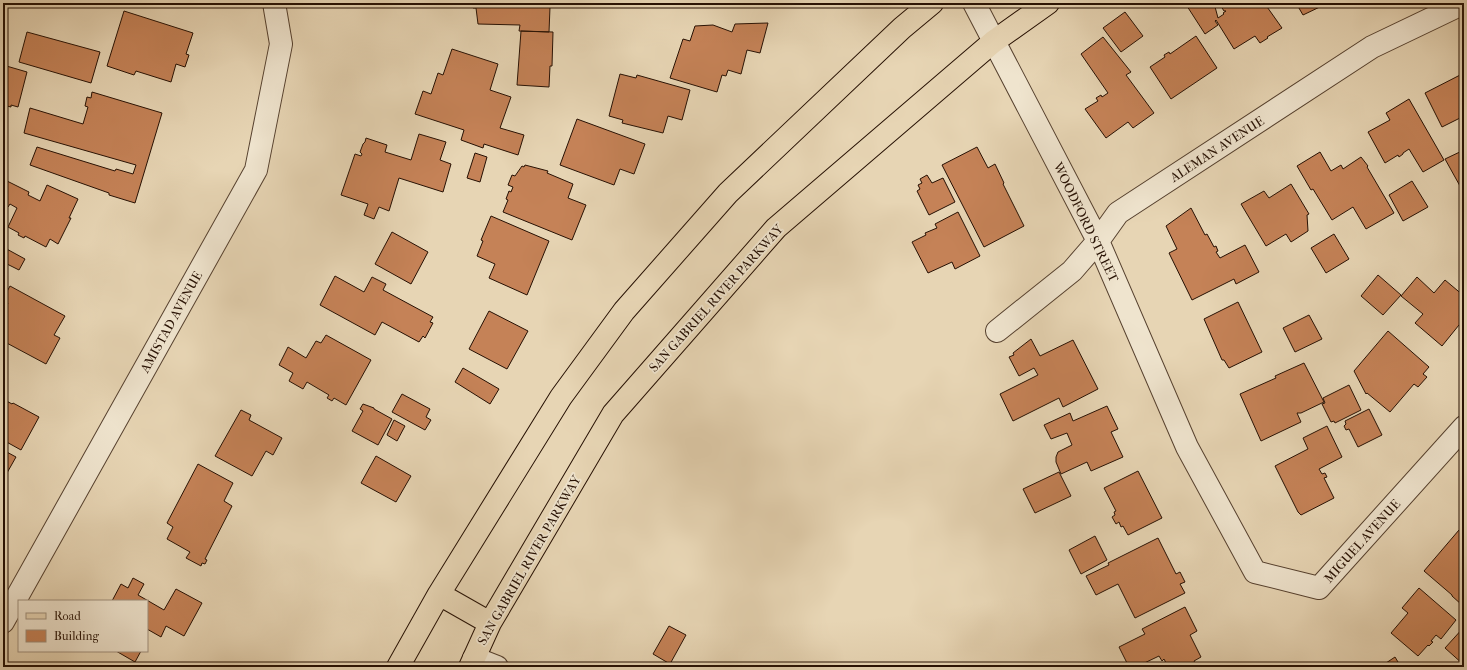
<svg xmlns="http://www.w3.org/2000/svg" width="1467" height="670" viewBox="0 0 1467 670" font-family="'IM FELL French Canon',serif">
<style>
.building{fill:#c58257;stroke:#261003}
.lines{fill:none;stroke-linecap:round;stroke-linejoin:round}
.minor-casing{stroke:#56412f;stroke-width:24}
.major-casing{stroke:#261003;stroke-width:24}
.minor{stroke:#efe4ce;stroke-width:22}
.major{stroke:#e7d5b4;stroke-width:22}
.labels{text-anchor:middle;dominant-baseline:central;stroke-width:3.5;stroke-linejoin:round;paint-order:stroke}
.street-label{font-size:13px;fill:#261003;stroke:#efe4ce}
</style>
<rect width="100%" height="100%" fill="#e7d5b4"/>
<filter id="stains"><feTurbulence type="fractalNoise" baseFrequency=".005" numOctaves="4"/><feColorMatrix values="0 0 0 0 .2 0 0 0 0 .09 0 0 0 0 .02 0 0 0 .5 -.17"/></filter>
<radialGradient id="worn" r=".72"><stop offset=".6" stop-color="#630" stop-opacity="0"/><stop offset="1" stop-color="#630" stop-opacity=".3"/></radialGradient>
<!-- building -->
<path class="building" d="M473,3H520V6L550,7L549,32L519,31L520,25L478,24L476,8H473Z
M1185,3H1214L1218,18L1224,14L1223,13L1226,11H1224L1219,3H1267L1265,4L1282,28L1267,37L1268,38L1260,43L1255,36L1234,49L1216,20L1215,21L1218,25L1205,34Z
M1296,3H1325L1326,4L1303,15Z
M124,11L193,33L186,54L189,55L185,67L176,64L171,82L136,71L134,75L107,66Z
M1125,12L1143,36L1121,52L1103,28Z
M768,23L760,53L747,50L741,74L728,70L726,76L722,75L717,92L670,78L683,39L690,41L695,26L713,25L732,32L735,24Z
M521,31L553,32L552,66H550L549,87L517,85Z
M27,32L100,52L91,83L19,62Z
M1196,36L1217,68L1171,99L1150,67L1165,57L1164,55L1169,52L1170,54Z
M1103,37L1131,72L1126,75L1154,113L1133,128L1128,122L1106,138L1085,109L1098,101L1096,98L1101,95L1102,97L1108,93L1081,54Z
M452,49L498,64L490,90L511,97L500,128L524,135L518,155L484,144L483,148L461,140L464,130L415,114L423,91L431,94L438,73L443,75Z
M3,65L27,72L18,107L11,105V107L3,105Z
M1464,73V118L1461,120L1460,118L1442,127L1425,93Z
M620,74L636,78L637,75L690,90L682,120L668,116L663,133L622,123L623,120L609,116Z
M92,92L162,113L135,203L109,195V193L30,165L37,147L115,171L116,169L133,174L136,165L24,133L30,108L83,124L88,107L85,106L87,97L91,98Z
M1409,99L1444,160L1423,172L1409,149L1403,153V154L1399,157L1398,155L1385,163L1368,132L1390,120L1386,113Z
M577,119L645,144L634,174L620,169L614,185L560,165Z
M419,134L446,142L440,160L451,164L443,192L399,178L389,211L379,207L374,219L364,215L368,204L341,195L355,154L361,156L362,154L360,152L363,144L365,142L366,138L387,145L385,152L411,160Z
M977,147L988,168L995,164L1004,183L1003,184L1024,226L984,247L942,165Z
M1464,150V184L1460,186L1445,159Z
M1320,152L1331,171L1341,165L1343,169L1361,157L1368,166L1367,167L1394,213L1366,229L1353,207L1332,220L1313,189L1311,190L1297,166Z
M475,153L487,157L480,182L467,178Z
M525,165L548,171L547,173L573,184L568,198L586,205L572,240L503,212L508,200L506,199L509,191L511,192L513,187L508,185L512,175L515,176L522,166L524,167Z
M927,175L932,183L943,178L955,202L929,215L917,191L920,189L918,185L922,183L920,179Z
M3,179L29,192L28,195L40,201L47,185L78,199L69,218H71L58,244L50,239L46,247L25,236L24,238L18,235L19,233L8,227L17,208L10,204L8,207L3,205Z
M1412,181L1428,207L1403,221L1389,195Z
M1291,184L1309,214L1307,215L1308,231L1291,242L1286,234L1266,246L1241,204L1264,191L1269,198Z
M1191,208L1205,235L1207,234L1214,247L1216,246L1218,251L1216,252L1220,258L1245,245L1259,272L1236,284L1234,279L1192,300L1169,253L1177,249L1166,226Z
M958,212L980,256L955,269L952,262L928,273L912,242L926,235L925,233L937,228L935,224Z
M491,216L549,241L527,295L489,278L495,264L477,256L483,241L481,240Z
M392,232L428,252L411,284L375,264Z
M1334,234L1349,259L1326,273L1311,248Z
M3,247L25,259L19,270L3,262Z
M1378,275L1401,295L1383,315L1361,296Z
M335,276L364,292L372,277L386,284L383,290L433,317L430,322L433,323L425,338L423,336L419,342L382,322L375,335L320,305Z
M1417,277L1434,293L1445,280L1464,296V330L1459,325L1442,346L1415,323L1423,314L1401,296Z
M10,286L65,316L54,335L60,338L46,364L3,341V334L6,329L3,328V313L8,303L3,299Z
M1238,302L1262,352L1229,368L1224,360H1222L1204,319Z
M489,311L528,331L507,369L469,349Z
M1309,315L1322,339L1295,352L1283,328Z
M1388,331L1429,367L1423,374L1427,377L1418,387L1414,384L1390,412L1367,393L1366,394L1354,371Z
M326,335L371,360L346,405L334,398L332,401L327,398L329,395L307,382L303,389L289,381L293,373L279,365L288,347L306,358L316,341L321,343Z
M1031,339L1040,356L1073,340L1098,389L1063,407L1059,398L1013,421L1000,394L1038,375L1034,368L1019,376L1009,357L1014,355L1013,353Z
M1304,363L1324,402L1301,413H1297L1301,422L1261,441L1240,394L1276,378L1275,376Z
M463,368L499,389L490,404L455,382Z
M1349,385L1361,410L1335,423L1334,421L1331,422L1322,404L1325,403L1323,398Z
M402,394L430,409L426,417L431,420L425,430L392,412Z
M3,399L12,404L13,403L39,417L21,450L3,440Z
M363,404L374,408V409L392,419L378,445L352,431L363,411L360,409Z
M1107,406L1118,429L1111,432L1123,457L1091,471L1087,462L1061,474L1056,462V457L1058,452L1072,445L1067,433L1051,439L1044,425L1070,413L1073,421Z
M1369,409L1382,435L1358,447L1349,429L1346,430L1344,426L1346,424L1345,421Z
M241,410L251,415L249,420L282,438L273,455L266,451L252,476L215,456Z
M394,420L405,426L397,441L387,435Z
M1327,426L1342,457L1319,469L1322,474L1325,473L1327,477L1324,478L1334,498L1301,515L1298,512L1275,466L1308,449L1303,438Z
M3,450L16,457L3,480Z
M376,456L411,476L396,502L361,483Z
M198,464L233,483L224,501L232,506L205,559L207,560L205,564L202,563L201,566L186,558L190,552L167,539L173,527L167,523Z
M1138,471L1162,518L1128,535L1123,526L1121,527L1119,522L1116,524L1112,517L1115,515L1114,512L1116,511L1104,488Z
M1059,472L1071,496L1035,513L1023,489Z
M1459,530L1464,535V602L1462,605L1452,596V595L1424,571Z
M1095,536L1107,560L1081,574L1069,550Z
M1158,538L1176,574L1180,572L1185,582L1180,584L1185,593L1135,618L1118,584L1096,595L1086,576L1109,565L1108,563Z
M133,578L144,584L138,595L164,610L176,589L202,603L184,636L166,626L161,637L147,629V601H112L121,584L128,588Z
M1419,588L1456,620L1441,639L1436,635L1431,641L1433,642L1429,646L1428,645L1418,656L1391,633L1408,613L1402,608Z
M1185,607L1197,631L1190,635L1201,657L1194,661L1197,667H1168L1164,659L1162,661L1159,656L1136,667H1129L1119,647L1145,634L1142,629Z
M669,626L686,635L670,664L653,654Z
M1464,627V665L1445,648Z
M116,651H141L135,662Z
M1395,657L1401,667H1380Z"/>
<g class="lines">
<defs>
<path id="minor" d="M974,3L1098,241L1187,447L1255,572L1319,588L1464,427
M997,331L1072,271L1098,241L1118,213L1372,47L1464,3
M3,622L256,170L281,44L274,3
M474,658L497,667"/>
<path id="major" d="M439,594L490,623
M398,667L439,594L561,397L624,311L728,193L902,28L932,3
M470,667L490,623L613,414L776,228L993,42L1048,3"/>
</defs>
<!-- minor casing -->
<use href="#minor" class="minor-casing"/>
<!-- major casing -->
<use href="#major" class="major-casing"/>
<!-- minor -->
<use href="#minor" class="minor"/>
<!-- major -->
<use href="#major" class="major"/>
</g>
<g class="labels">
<!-- street labels -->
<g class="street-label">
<text transform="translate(1217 149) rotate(-33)">ALEMAN AVENUE</text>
<text transform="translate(1086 222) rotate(64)">WOODFORD STREET</text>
<text transform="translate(716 298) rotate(-48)">SAN GABRIEL RIVER PARKWAY</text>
<text transform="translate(171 322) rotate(-61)">AMISTAD AVENUE</text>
<text transform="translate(1362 541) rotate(-48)">MIGUEL AVENUE</text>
<text transform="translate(529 560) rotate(-60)">SAN GABRIEL RIVER PARKWAY</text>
</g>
</g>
<!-- margin -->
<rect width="1467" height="670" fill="none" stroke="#e7d5b4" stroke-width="16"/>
<rect x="4" y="4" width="1459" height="662" fill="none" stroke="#261003" stroke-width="2"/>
<rect x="8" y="8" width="1451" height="654" fill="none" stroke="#261003"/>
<!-- legend -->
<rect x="18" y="600" width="130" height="52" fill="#efe4ce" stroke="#9f8f7d"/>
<rect x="26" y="613" width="20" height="6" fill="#e7d5b4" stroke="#9f8f7d"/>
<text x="54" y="620" font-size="12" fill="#261003">Road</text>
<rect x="26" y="630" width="20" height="12" fill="#c58257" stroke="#9f8f7d"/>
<text x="54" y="640" font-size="12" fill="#261003">Building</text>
<rect width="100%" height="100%" filter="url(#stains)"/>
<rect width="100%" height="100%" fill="url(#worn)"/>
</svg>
